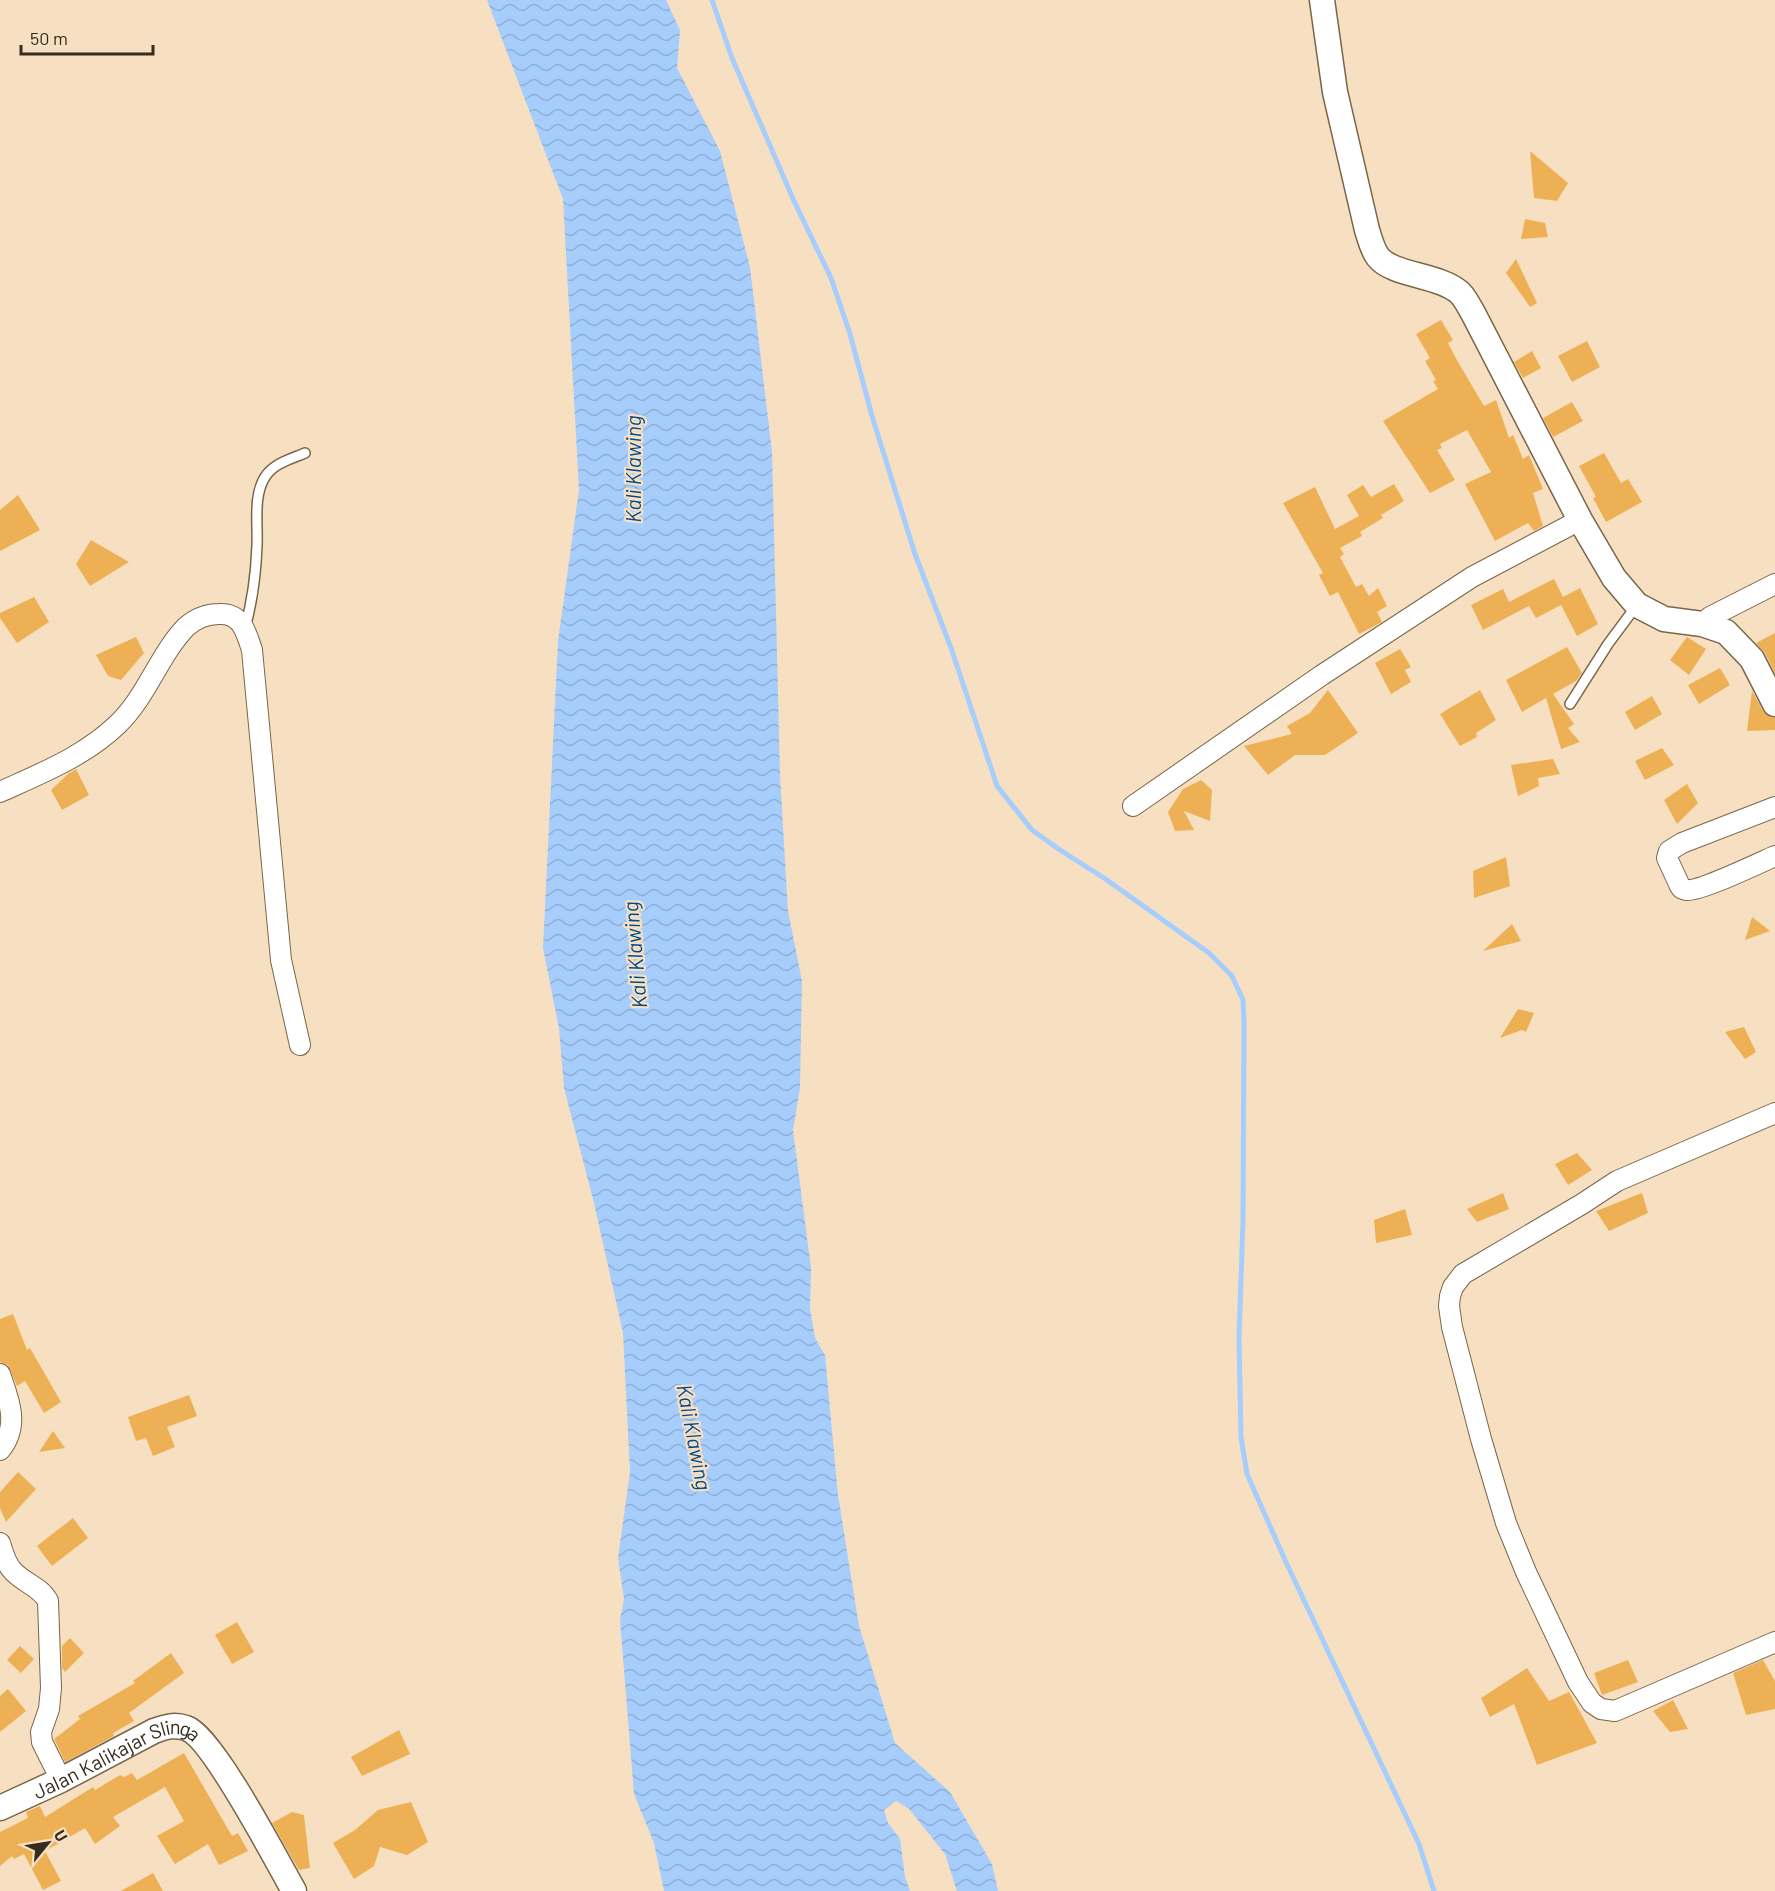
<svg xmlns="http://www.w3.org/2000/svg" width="1775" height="1891" viewBox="0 0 1775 1891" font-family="Barlow,sans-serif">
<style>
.water{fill:url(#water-waves)}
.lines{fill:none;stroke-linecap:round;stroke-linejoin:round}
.stream{stroke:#a6cdfb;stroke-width:5}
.building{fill:#edb054}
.service-casing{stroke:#796549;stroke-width:12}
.minor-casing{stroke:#796549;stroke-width:22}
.tertiary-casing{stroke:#796549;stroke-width:27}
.service{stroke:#fff;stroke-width:9}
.minor{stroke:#fff;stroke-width:20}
.tertiary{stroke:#fff;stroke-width:24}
.labels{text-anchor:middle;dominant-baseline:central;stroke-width:4.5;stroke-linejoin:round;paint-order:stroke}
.street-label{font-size:20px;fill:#352c20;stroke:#f7e0c1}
.water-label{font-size:21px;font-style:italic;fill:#004b8e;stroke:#f7e0c1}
</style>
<defs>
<pattern id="water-waves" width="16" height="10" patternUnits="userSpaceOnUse" patternTransform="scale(1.5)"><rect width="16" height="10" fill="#a6cdfb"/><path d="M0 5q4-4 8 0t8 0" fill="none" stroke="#90b0d7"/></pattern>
</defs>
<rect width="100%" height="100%" fill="#f7e0c1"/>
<!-- water -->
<path class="water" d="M487,0H666L680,30L677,68L720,151L750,267L772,452L780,775L788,911L802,981L800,1088L793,1130L811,1268L810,1308L815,1338L825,1355L838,1495L859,1626L895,1743L950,1792L992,1864L998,1891H957L945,1854L909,1809L896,1801L884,1810L888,1823L900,1839L905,1877L910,1891H664L654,1843L634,1794L620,1620L624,1599L618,1558L630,1472L623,1333L594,1203L564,1088L559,1028L543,948L558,641L579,490L563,199Z"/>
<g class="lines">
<!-- stream -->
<path class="stream" d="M712,0L732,58L794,201L831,278L850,334L872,416L915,554L951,648L997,786L1032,830L1060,850L1107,880L1209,953L1232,976L1243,1000L1244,1024L1243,1220L1239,1338L1241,1437L1247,1474L1285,1560L1419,1844L1434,1891"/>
</g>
<!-- building -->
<path class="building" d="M1530,151L1568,183L1557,201L1534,198Z
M1525,219L1545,223L1548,237L1521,239Z
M1516,259L1537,303L1530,307L1506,273Z
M1441,320L1453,340L1448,343L1458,362L1484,406L1496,400L1509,438L1513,435L1523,459L1529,455L1543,489L1533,493L1543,526L1534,531L1528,523L1495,541L1465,484L1491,472L1467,430L1440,444L1442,448L1437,450L1455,480L1430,493L1383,421L1438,389L1433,381L1436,380L1425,361L1430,358L1416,334Z
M1587,341L1600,367L1572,382L1558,356Z
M1532,351L1541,368L1523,378L1514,362Z
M1572,402L1583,421L1553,437L1543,418Z
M1604,453L1621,483L1628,479L1642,502L1606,522L1593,498L1596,497L1579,466Z
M1394,484L1404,501L1381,515L1383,518L1360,532L1362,536L1340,548L1344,554L1340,557L1356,587L1362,584L1369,596L1378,588L1387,606L1377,612L1382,622L1359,634L1338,592L1330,596L1319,575L1323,573L1283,503L1315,487L1335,529L1359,516L1347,495L1363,485L1371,497Z
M18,495L40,530L0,551V510Z
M91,540L129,562L90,586L76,564Z
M1554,579L1563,597L1580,588L1598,624L1577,636L1561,605L1536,618L1529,606L1483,630L1471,605L1503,589L1509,602Z
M34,597L49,622L17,643L0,618V613Z
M1775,633V673L1765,653L1756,643Z
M136,637L144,653L121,680L108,676L96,655Z
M1687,637L1706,649L1689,675L1670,660Z
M1567,647L1582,673L1576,681L1553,694L1574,724L1568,728L1580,742L1561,749L1546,698L1522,712L1506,680Z
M1400,649L1411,667L1405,670L1411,682L1391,694L1375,663Z
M1720,668L1730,685L1699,704L1688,685Z
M1328,690L1358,733L1325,755H1295L1268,775L1244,746L1292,734L1287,726L1310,713Z
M1480,690L1496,720L1476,733L1477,737L1460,746L1440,714Z
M1752,691L1763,711L1768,716L1775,718V730L1747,731Z
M1652,696L1662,714L1635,730L1625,712Z
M1662,748L1674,765L1645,780L1635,761Z
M1553,759L1560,774L1538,778L1539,786L1518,796L1511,765Z
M76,769L89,795L62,810L51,790L68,774Z
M1201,780L1212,790L1210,821L1184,811L1194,830L1175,831L1168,812L1183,789Z
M1687,784L1698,803L1677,824L1664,800Z
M1506,857L1510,886L1474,898L1473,871Z
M1752,917L1770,931L1745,940Z
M1512,924L1521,941L1483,951Z
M1518,1009L1534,1013L1526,1032L1522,1030L1500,1038Z
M1744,1027L1756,1052L1745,1059L1725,1032Z
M1577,1153L1592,1170L1568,1185L1555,1164Z
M1503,1193L1509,1209L1477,1222L1467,1209Z
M1642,1193L1648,1213L1609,1231L1596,1211Z
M1405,1209L1412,1235L1376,1243L1374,1220Z
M13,1314L27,1350L30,1348L61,1402L44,1413L25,1381L17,1386L8,1365L0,1362V1319Z
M189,1395L197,1416L167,1427L175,1447L153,1456L146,1438L136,1441L128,1417Z
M53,1431L65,1448L39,1452Z
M18,1472L36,1489L6,1522L0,1508V1492Z
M73,1518L88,1538L52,1566L37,1546Z
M237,1622L254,1652L232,1664L215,1635Z
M70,1638L84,1653L65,1672L62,1668V1646Z
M20,1646L34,1659L21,1673L7,1660Z
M171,1653L184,1673L129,1713L134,1721L113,1733L114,1736L65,1762L54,1739L80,1719L78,1716L135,1683L133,1681Z
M1628,1660L1638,1682L1602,1695L1594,1673Z
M1763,1660L1775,1681V1709L1746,1715L1733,1673Z
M1527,1668L1549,1701L1569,1692L1597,1743L1537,1765L1514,1704L1490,1717L1481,1698Z
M8,1689L26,1711L0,1732V1696Z
M1673,1700L1688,1729L1670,1732L1653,1711Z
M399,1730L410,1754L362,1776L351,1757Z
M184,1753L232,1836L238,1833L248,1851L219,1865L208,1844L175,1864L157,1836L184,1821L165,1787L113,1817L120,1826L95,1844L85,1828L45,1851L61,1881L43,1890L24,1854L14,1859L12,1856L0,1866V1832L28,1818L26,1812L40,1806L45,1817L93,1787L95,1790L120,1775L124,1777L132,1773L137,1780Z
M411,1802L428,1842L407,1855L380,1847L374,1866L354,1879L333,1843L355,1830L378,1810Z
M292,1812L304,1815L310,1868L299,1870L272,1823Z
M153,1873L163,1891H121Z"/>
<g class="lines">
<defs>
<path id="service" d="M245,628C253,599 256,575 257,545C258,523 253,496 265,477C274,463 291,459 305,453
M1570,704L1608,644L1637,605"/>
<path id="minor" d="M1702,624L1710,617L1775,584
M0,792C42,773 85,756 118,724C147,696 159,655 186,627C195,619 207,614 219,614C242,613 246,632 252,650L281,960L300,1045
M1133,806L1322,675L1472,577L1580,520
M1775,807L1682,843L1669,851L1667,858L1679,884C1681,888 1681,889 1686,890C1699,892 1759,863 1775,856
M1775,1113L1617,1181L1582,1204L1463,1274L1453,1287L1450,1296L1449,1306L1452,1327L1481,1439L1506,1523L1526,1572L1578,1682L1592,1703L1601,1709L1615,1711L1775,1642
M0,1374C9,1400 20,1426 0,1450
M0,1543C3,1552 5,1562 12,1570C23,1583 40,1586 48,1601L51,1688L49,1709L41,1732L42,1742L61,1780"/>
<g id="tertiary">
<path d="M1322,0L1335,92L1367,230C1370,239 1372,249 1378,257C1393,276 1439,274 1460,293C1465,298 1469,306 1473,313L1580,520L1614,578L1637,605L1664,619L1702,624L1726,632L1752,659L1775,704"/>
<path id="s1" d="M0,1808L61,1780L154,1731C165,1727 174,1724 186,1728C212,1736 277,1861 294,1891"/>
</g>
</defs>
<!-- service casing -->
<use href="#service" class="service-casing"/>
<!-- minor casing -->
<use href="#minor" class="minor-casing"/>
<!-- tertiary casing -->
<use href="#tertiary" class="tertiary-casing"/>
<!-- service -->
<use href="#service" class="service"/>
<!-- minor -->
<use href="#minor" class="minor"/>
<!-- tertiary -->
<use href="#tertiary" class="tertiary"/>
</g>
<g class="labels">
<!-- street labels -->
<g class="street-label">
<text stroke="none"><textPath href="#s1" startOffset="129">Jalan Kalikajar Slinga</textPath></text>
</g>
<!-- water labels -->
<g class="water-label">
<text transform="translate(632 469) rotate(-90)">Kali Klawing</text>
<text transform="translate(634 955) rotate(-95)">Kali Klawing</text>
<text transform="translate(695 1437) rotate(79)">Kali Klawing</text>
</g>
</g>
<!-- north arrow -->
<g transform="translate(48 1843) rotate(60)" stroke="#f7e0c1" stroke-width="4.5" paint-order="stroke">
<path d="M0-4.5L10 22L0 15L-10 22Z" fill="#352c20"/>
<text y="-9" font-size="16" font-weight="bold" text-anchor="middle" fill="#352c20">U</text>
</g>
<!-- scale -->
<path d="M21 45v9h132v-9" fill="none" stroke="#352c20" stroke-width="3"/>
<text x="30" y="45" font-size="18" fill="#352c20" stroke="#f7e0c1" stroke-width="4.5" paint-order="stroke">50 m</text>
</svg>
